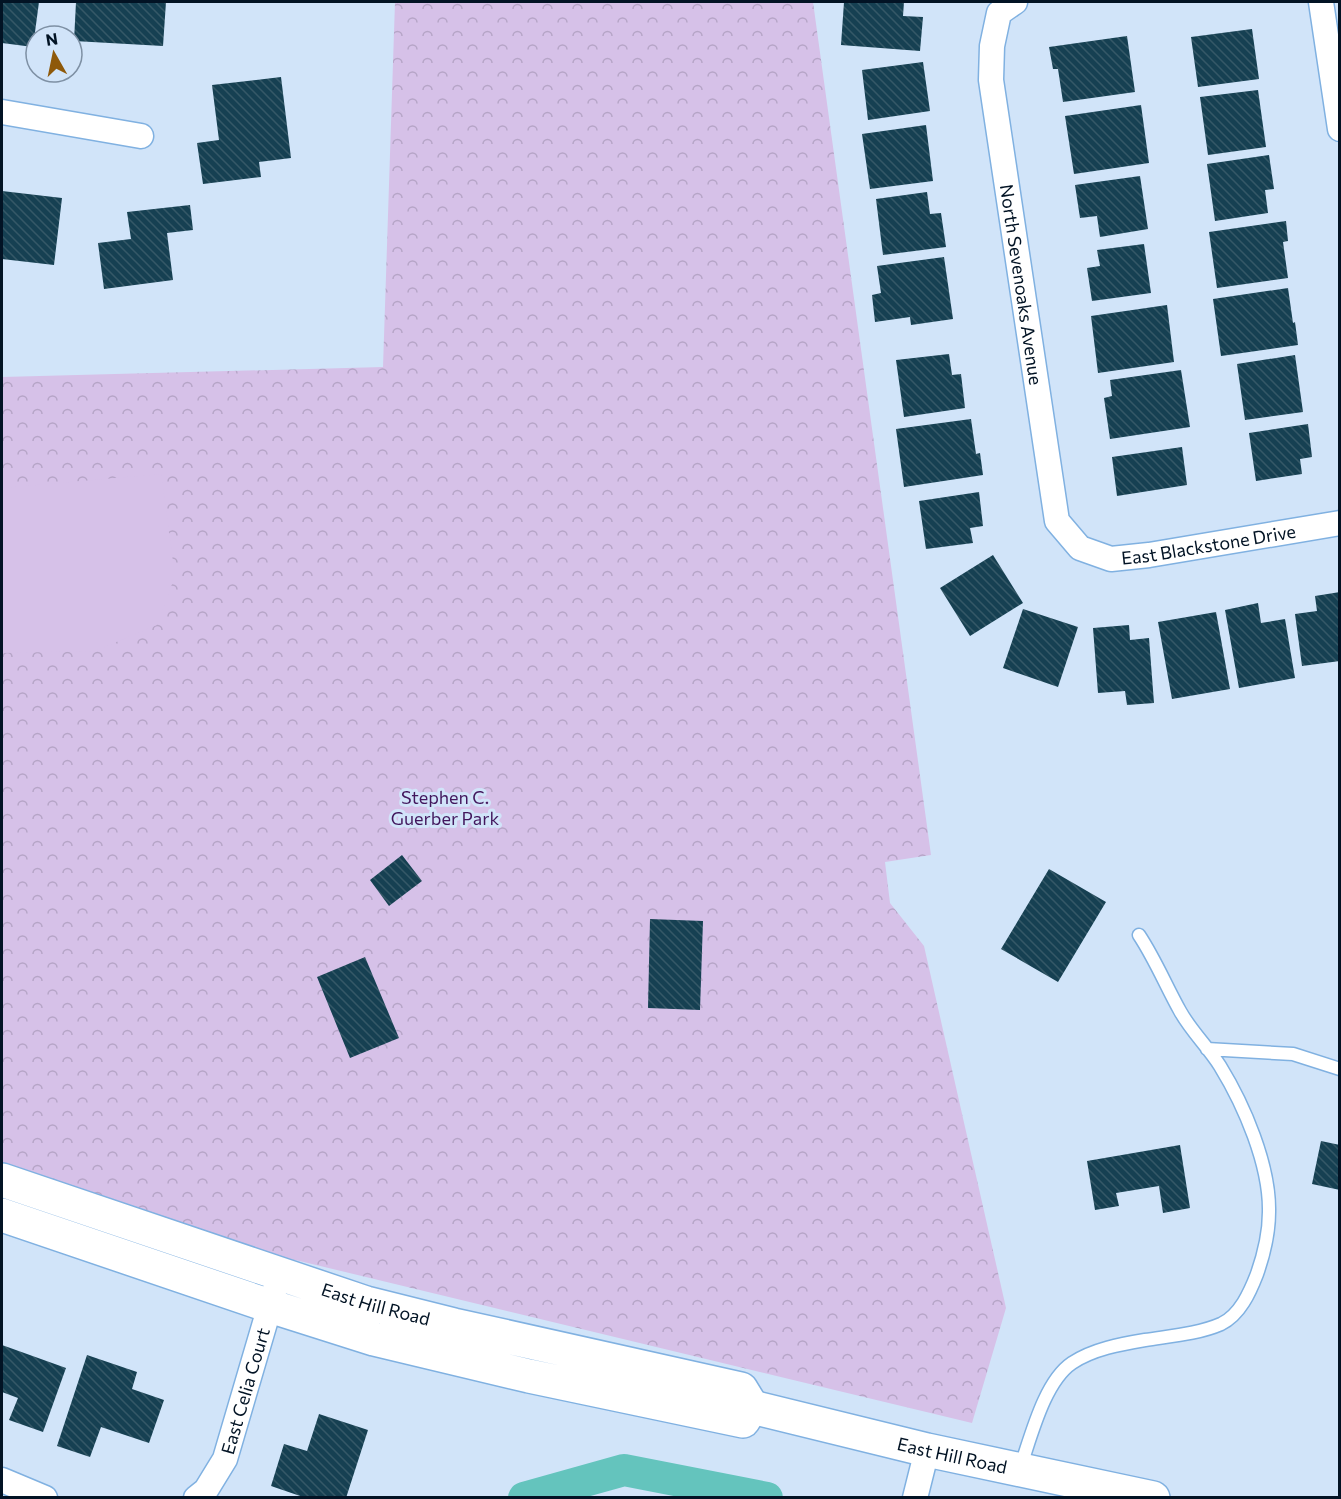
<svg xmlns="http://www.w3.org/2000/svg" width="1341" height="1499" viewBox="0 0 1341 1499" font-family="Commissioner,sans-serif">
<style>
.park{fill:url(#park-crowns)}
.pitch{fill:#d6c1e8}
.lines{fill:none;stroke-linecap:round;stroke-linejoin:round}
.canal{stroke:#64c4bd;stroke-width:32}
.building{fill:url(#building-back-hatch)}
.lane-casing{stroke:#80b1e1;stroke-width:15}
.street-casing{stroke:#80b1e1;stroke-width:27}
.secondary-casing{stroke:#80b1e1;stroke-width:36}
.lane{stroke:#fff;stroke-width:12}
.street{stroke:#fff;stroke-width:24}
.secondary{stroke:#fff;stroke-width:33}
.labels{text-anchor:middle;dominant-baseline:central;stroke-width:6;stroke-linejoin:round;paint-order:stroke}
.street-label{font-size:18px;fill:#021324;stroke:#d1e4f9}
.park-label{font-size:18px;fill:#42175d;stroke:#d1e4f9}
</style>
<defs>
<pattern id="park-crowns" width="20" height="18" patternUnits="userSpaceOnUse" patternTransform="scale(1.5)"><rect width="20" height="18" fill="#d6c1e8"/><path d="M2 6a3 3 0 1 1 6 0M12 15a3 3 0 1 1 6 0" fill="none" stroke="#b6a5c7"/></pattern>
<pattern id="building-back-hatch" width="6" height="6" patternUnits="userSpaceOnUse" patternTransform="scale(1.5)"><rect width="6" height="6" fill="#164052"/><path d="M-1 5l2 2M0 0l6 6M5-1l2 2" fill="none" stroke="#355867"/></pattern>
</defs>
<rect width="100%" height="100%" fill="#d1e4f9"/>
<!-- park -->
<path class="park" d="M395,2H813L931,855L885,862L890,903L924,946L1006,1308L972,1423L258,1251L2,1164V377L383,367Z"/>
<!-- pitch -->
<path class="pitch" d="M161,474L175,576L157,625L95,651L2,653V488Z"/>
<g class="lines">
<!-- canal -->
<path class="canal" d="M524,1498L624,1470L767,1498"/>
</g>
<!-- building -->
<path class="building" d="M2,2H39L33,47L2,43Z
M76,2H166L163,46L74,41Z
M844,2H904L903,16L923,17L920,51L841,45Z
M1252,29L1259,79L1198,87L1191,37Z
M1127,36L1135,92L1063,102L1058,69H1053L1049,47Z
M923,62L930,111L868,120L862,70Z
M281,77L291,158L259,162L261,177L203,184L197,143L219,140L212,85Z
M1258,90L1266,147L1208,155L1200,97Z
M1141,105L1149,163L1074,174L1065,116Z
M926,125L933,181L870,189L862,134Z
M1269,155L1274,189L1265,190L1268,213L1215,221L1207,164Z
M1140,176L1148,229L1100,237L1097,216L1080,218L1075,185Z
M2,191L62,198L54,265L2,259Z
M927,192L930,214L941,213L946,247L883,255L876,199Z
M190,205L193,230L167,233L173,280L104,289L98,243L131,239L127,212Z
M1286,221L1288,241L1283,242L1288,278L1217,288L1209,232Z
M1144,244L1151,293L1092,301L1087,268L1100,266L1097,250Z
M944,257L953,319L911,325L910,317L875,322L872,295L881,293L877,266Z
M1288,288L1293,323L1295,322L1298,345L1221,356L1213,299Z
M1167,305L1174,362L1098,373L1091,316Z
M949,354L952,375L961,374L965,408L904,417L896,360Z
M1295,355L1303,412L1245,420L1237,364Z
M1181,370L1190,427L1110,439L1104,398L1112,396L1110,380Z
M971,419L976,454L980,453L983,475L904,487L896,429Z
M1308,424L1312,457L1300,459L1302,474L1256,481L1249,433Z
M1182,447L1187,485L1117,496L1112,457Z
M979,492L983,526L970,528L973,543L926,549L919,501Z
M993,555L1023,603L970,636L940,588Z
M1340,592V661L1302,666L1295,614L1317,611L1315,596Z
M1258,603L1261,623L1285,619L1295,678L1239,688L1225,610Z
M1023,609L1078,627L1058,687L1003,668Z
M1216,612L1230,689L1172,699L1158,622Z
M1129,625L1130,640L1149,638L1154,703L1127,705L1125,691L1098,693L1093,628Z
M402,855L422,881L389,906L370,880Z
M1049,869L1106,902L1058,982L1001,949Z
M650,919L703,921L700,1010L648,1008Z
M365,957L399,1038L350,1058L317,977Z
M1321,1141L1340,1145V1190L1312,1184Z
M1180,1145L1190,1208L1163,1213L1159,1186L1116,1193L1119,1206L1095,1210L1087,1161Z
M2,1345L66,1368L43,1432L9,1420L18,1398L2,1392Z
M87,1355L137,1372L132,1389L164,1400L149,1443L101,1427L90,1457L57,1446Z
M319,1414L368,1430L346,1498H306L271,1486L284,1444L307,1451Z"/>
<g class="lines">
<defs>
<path id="lane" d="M1207,1049L1293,1054L1340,1069
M1020,1468C1031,1437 1044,1382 1072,1363C1093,1349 1121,1344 1145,1340C1170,1336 1198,1334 1221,1324C1240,1315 1250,1292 1257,1274C1264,1254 1269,1233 1269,1212C1270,1165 1244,1105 1220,1066C1208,1047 1191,1031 1180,1011C1166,986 1155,959 1139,935"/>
<g id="street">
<path id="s1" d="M1015,2L999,13L992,46L991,80L1057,521L1080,548L1111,559L1149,555L1340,523"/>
<path d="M1321,2L1340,129"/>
<path d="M2,112L141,136"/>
<path d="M2,1480L45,1498"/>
<path id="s2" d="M196,1498L206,1490L225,1459L274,1292"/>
<path d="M915,1498L927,1450"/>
</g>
<g id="secondary">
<path id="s3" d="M2,1180L366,1303L454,1325L741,1389L752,1407L743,1421L529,1376L374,1339L270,1306L2,1215"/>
<path id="s4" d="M752,1407L927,1450L1153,1498"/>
</g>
</defs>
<!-- lane casing -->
<use href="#lane" class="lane-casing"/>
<!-- street casing -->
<use href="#street" class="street-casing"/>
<!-- secondary casing -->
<use href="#secondary" class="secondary-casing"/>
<!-- lane -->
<use href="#lane" class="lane"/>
<!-- street -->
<use href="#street" class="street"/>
<!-- secondary -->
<use href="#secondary" class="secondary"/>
</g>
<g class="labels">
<!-- street labels -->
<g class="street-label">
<text stroke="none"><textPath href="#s1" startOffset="294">North Sevenoaks Avenue</textPath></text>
<text stroke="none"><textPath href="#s1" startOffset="700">East Blackstone Drive</textPath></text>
<text stroke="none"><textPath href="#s3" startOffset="394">East Hill Road</textPath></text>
<text stroke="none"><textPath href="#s2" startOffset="120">East Celia Court</textPath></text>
<text stroke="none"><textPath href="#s4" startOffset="206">East Hill Road</textPath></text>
</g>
<!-- park labels -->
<g class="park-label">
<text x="445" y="797">Stephen C.<tspan x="445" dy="21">Guerber Park</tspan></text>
</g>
</g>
<!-- border -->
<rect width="1341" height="1499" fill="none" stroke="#021324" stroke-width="6"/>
<!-- north arrow -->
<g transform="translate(54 54) rotate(351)"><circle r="28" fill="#d1e4f9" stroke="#7e90a4" stroke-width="1.5"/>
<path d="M0-4.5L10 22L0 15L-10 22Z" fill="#8e590a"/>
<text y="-9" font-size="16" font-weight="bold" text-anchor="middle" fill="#021324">N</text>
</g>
</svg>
